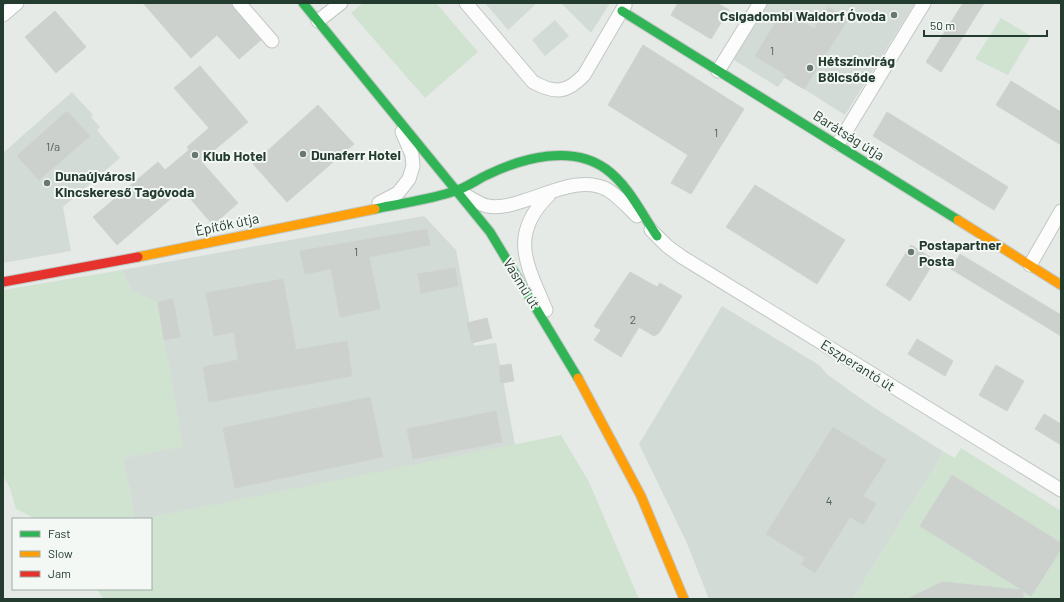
<svg xmlns="http://www.w3.org/2000/svg" width="1064" height="602" viewBox="0 0 1064 602" font-family="Barlow,sans-serif">
<style>
.built{fill:#d3dbd6}
.green{fill:#d0e2d0}
.building{fill:#ccd1ce;stroke:#ced3d0}
.lines{fill:none;stroke-linecap:round;stroke-linejoin:round}
.street-casing{stroke:#c2c7c4;stroke-width:15}
.fast-casing{stroke:#c0c7c3;stroke-width:11}
.slow-casing{stroke:#c0c7c3;stroke-width:11}
.jam-casing{stroke:#c0c7c3;stroke-width:11}
.street{stroke:#fbfcfb;stroke-width:13}
.fast{stroke:#30b455;stroke-width:9}
.slow{stroke:#ff9f0a;stroke-width:9}
.jam{stroke:#e5322d;stroke-width:9}
.poi-dot{fill:#68786f;stroke:#f3f8f4;stroke-width:1.5}
.labels{text-anchor:middle;dominant-baseline:central;stroke-width:4;stroke-linejoin:round;paint-order:stroke}
.number-label{font-size:12px;fill:#4f6158}
.poi-label{font-size:14px;font-weight:bold;fill:#243b2f;stroke:#f3f8f4;text-anchor:start}
.street-label{font-size:14px;fill:#243b2f;stroke:#f3f8f4}
</style>
<rect width="100%" height="100%" fill="#e5eae7"/>
<!-- built -->
<path class="built" d="M485,3H537L508,30Z
M561,3H610L591,33Z
M766,3H915L845,115L785,77L778,87L732,59Z
M555,20L569,36L545,56L532,40Z
M72,92L93,115L91,117L100,127L97,130L120,158L63,207L71,251L3,263V153Z
M424,216L456,250L474,346L496,343L515,445L144,519H135L123,458L183,446L132,291L122,270Z
M722,306L819,365L828,375L870,405L944,452L853,599H709L686,541L639,444Z"/>
<!-- green -->
<path class="green" d="M363,3H436L478,52L425,98L351,13Z
M1001,18L1031,36L1008,75L975,59Z
M122,270L132,291L158,302L183,446L123,458L135,519H36L16,509L10,488L3,476V290Z
M561,435L589,482L639,599H103L97,589H151V519H144Z
M961,448L1061,511V599H853L944,452L955,458Z"/>
<!-- building -->
<path class="building" d="M143,3H230L261,40L239,59L217,35L191,58Z
M678,3H717L729,10L711,39L671,15Z
M963,3H984L941,72L926,62Z
M828,7L848,19L804,89L784,77L786,75L755,56L783,10L814,29Z
M55,11L86,47L56,73L25,37Z
M643,45L744,109L691,194L671,183L688,155L608,105Z
M200,66L248,122L201,161L238,203L213,225L182,189L117,245L93,217L158,162L165,170L189,150L187,147L209,128L174,88Z
M1011,81L1061,112V145L996,105Z
M318,105L354,144L287,202L253,164Z
M67,111L90,136L39,180L17,156Z
M887,112L1008,187L994,210L873,136Z
M755,185L845,240L817,284L726,227Z
M427,229L430,245L369,257L380,309L340,317L331,269L305,274L300,251Z
M911,245L935,260L910,301L886,285Z
M960,254L1061,315V336L951,269Z
M455,268L458,286L421,293L418,274Z
M630,272L657,287L660,283L682,296L659,333L654,336L639,327L621,357L594,340L601,330L594,326Z
M283,279L296,350L347,341L352,376L209,402L203,367L238,360L234,332L214,336L206,293Z
M173,299L180,337L164,340L158,302Z
M487,318L492,338L472,343L467,323Z
M917,339L953,361L945,376L908,354Z
M511,364L514,381L501,383L499,366Z
M996,365L1024,381L1007,411L979,395Z
M370,397L383,457L235,488L223,428Z
M496,411L502,442L413,459L407,429Z
M1044,414L1061,424V445L1035,429Z
M833,427L886,460L863,496L876,504L863,525L850,517L815,573L801,564L805,558L766,534Z
M952,475L1061,543V549L1031,596L1023,591V599H907L942,582L1022,590L920,526Z"/>
<g class="lines">
<defs>
<path id="street" d="M239,3L272,41
M466,3L533,82C555,94 567,93 584,75L625,5
M3,15L17,3
M318,21L341,3
M718,71L760,3
M838,144L924,3
M462,193C469,197 479,204 487,206C499,208 512,205 523,201C548,194 583,175 608,190C619,197 628,207 637,216
M379,203L398,193L409,179L413,166L412,155L402,132
M651,230L667,246L682,257L1061,490
M1030,265L1061,211
M546,310C527,265 508,235 549,195"/>
<path id="fast" d="M303,3L490,232L578,378
M622,11L958,220
M375,209C401,203 429,200 455,191C466,188 476,180 487,175C522,158 572,144 606,169C629,186 641,213 657,236"/>
<path id="slow" d="M958,220L1061,285
M138,257L375,209
M578,378L641,496L684,599"/>
<path id="jam" d="M3,282L138,257"/>
</defs>
<!-- street casing -->
<use href="#street" class="street-casing"/>
<!-- fast casing -->
<use href="#fast" class="fast-casing"/>
<!-- slow casing -->
<use href="#slow" class="slow-casing"/>
<!-- jam casing -->
<use href="#jam" class="jam-casing"/>
<!-- street -->
<use href="#street" class="street"/>
<!-- fast -->
<use href="#fast" class="fast"/>
<!-- slow -->
<use href="#slow" class="slow"/>
<!-- jam -->
<use href="#jam" class="jam"/>
</g>
<!-- markers -->
<g class="poi-dot">
<circle cx="894" cy="15" r="4"/>
<circle cx="810" cy="68" r="4"/>
<circle cx="303" cy="154" r="4"/>
<circle cx="195" cy="155" r="4"/>
<circle cx="47" cy="183" r="4"/>
<circle cx="911" cy="252" r="4"/>
</g>
<g class="labels">
<!-- number labels -->
<g class="number-label">
<text x="772" y="50">1</text>
<text x="716" y="132">1</text>
<text x="53" y="146">1/a</text>
<text x="356" y="251">1</text>
<text x="633" y="319">2</text>
<text x="829" y="500">4</text>
</g>
<!-- poi labels -->
<g class="poi-label">
<text x="886" y="15" text-anchor="end">Csigadombi Waldorf Óvoda</text>
<text x="818" y="60">Hétszínvirág<tspan x="818" dy="16">Bölcsőde</tspan></text>
<text x="311" y="154">Dunaferr Hotel</text>
<text x="203" y="155">Klub Hotel</text>
<text x="55" y="175">Dunaújvárosi<tspan x="55" dy="16">Kincskereső Tagóvoda</tspan></text>
<text x="919" y="244">Postapartner<tspan x="919" dy="16">Posta</tspan></text>
</g>
<!-- street labels -->
<g class="street-label">
<text transform="translate(849 135) rotate(32)">Barátság útja</text>
<text transform="translate(227 224) rotate(-12)">Építők útja</text>
<text transform="translate(522 283) rotate(58)">Vasmű út</text>
<text transform="translate(858 365) rotate(32)">Eszperantó út</text>
</g>
</g>
<!-- border -->
<rect width="1064" height="602" fill="none" stroke="#243b2f" stroke-width="8"/>
<!-- legend -->
<rect x="12" y="518" width="140" height="72" fill="#f3f8f4" stroke="#a0aca5"/>
<rect x="20" y="531" width="20" height="6" fill="#30b455" stroke="#a0aca5"/>
<text x="48" y="538" font-size="12" fill="#243b2f">Fast</text>
<rect x="20" y="551" width="20" height="6" fill="#ff9f0a" stroke="#a0aca5"/>
<text x="48" y="558" font-size="12" fill="#243b2f">Slow</text>
<rect x="20" y="571" width="20" height="6" fill="#e5322d" stroke="#a0aca5"/>
<text x="48" y="578" font-size="12" fill="#243b2f">Jam</text>
<!-- scale -->
<path d="M924 30v6h123v-6" fill="none" stroke="#243b2f" stroke-width="2"/>
<text x="930" y="30" font-size="12" fill="#243b2f" stroke="#f3f8f4" stroke-width="3" paint-order="stroke">50 m</text>
</svg>
